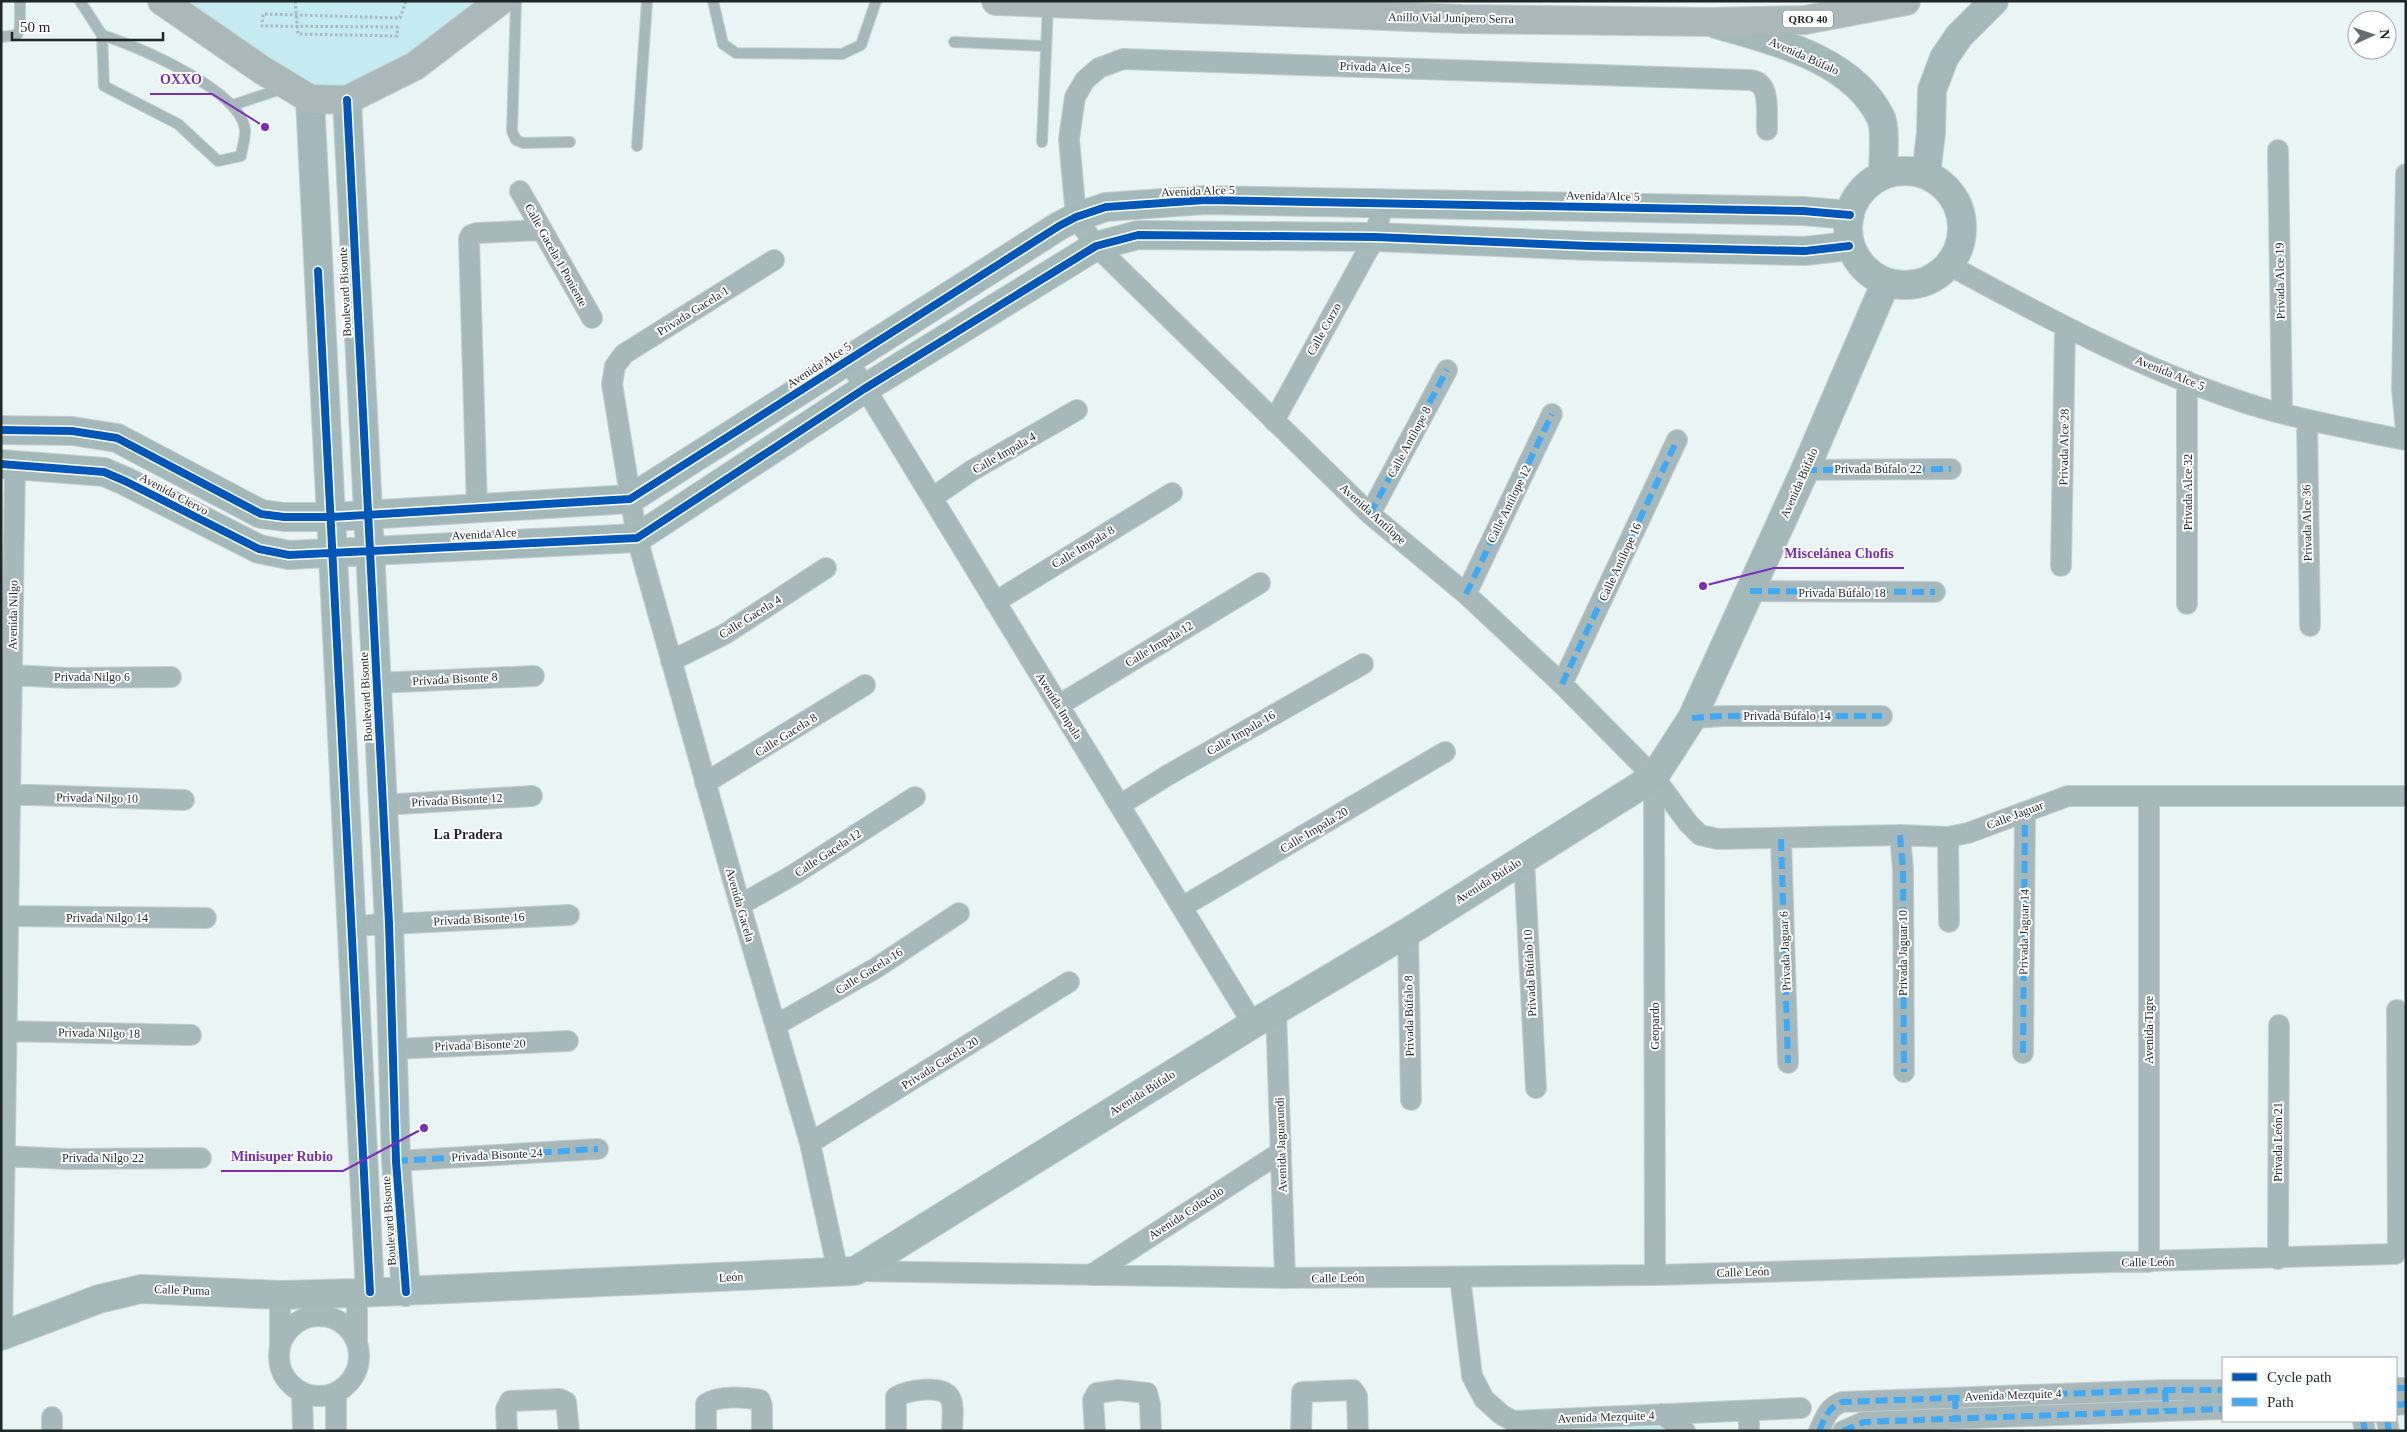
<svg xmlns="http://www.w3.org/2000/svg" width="2407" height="1432" viewBox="0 0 2407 1432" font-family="'Times New Roman',serif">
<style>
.green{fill:#c4ebf1}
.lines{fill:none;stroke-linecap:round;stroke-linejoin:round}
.lane-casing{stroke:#c5cecf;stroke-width:12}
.street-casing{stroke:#c5cecf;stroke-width:22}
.secondary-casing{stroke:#c5cecf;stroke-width:30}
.highway-casing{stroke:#c5cecf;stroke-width:30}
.path{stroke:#a9b8ba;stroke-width:3;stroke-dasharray:2.5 2.5;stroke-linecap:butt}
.lane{stroke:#a6b8ba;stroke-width:10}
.street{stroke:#a6b8ba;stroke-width:20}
.secondary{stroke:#a3b8b9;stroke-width:28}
.highway{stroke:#aab8ba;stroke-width:28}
.path-bridge{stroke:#a9b8ba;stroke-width:3;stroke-dasharray:2.5 2.5;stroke-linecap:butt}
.quiet{stroke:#3fa9f5;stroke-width:6;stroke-dasharray:12 6;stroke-linecap:butt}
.cycleway-casing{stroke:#fff;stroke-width:11}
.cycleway{stroke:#0057b8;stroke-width:8}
.labels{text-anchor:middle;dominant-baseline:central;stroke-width:4;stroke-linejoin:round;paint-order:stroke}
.shield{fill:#fff;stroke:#626768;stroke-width:1}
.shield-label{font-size:11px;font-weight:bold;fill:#1e2627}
.street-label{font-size:12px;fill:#1e2627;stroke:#fff}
.neighbourhood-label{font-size:14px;font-weight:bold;fill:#1e2627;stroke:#fff}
.leader{fill:none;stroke:#7b2cbf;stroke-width:2}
.callout-dot{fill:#7b2cbf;stroke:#fff;stroke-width:2}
.callout-label{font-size:14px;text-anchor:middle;font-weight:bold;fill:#7b2cbf;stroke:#fff;stroke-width:4;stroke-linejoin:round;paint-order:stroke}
</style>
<rect width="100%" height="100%" fill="#e9f4f5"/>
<!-- green -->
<path class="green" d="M162,1H500L415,66L310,99Z
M1656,1419L1673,1431L1544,1430Z"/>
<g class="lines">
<defs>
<path id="lane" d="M80,1L102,35L104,86L178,124L218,161L241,156C242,148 246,137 245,129C239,89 137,46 102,35
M516,1L512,131L516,140L523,143L570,142
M713,1L723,44L736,53L842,54L861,45L876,1
M1,37L17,35L20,28V1
M954,42L1044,46
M233,105L284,88
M1042,142L1048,5
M637,146L647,1"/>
<path id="street" d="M1767,130C1766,113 1772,82 1750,80L1123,59L1099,68L1085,80L1075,97L1069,139L1076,217L1096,246L1370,514L1466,594L1562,684L1654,777L1688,823L1700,835L1718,839L1900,835L1948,837L1968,833L2068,796H2406
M2278,150L2282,412
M2406,174L2402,389L2406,431
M520,191L592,318
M774,260L624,354L615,366L612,384L637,538L740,905L810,1143L838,1272
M1949,265C2050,320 2154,376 2265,409C2312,422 2359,431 2406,440
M848,360L1253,1024
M2307,420L2310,626
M1274,421L1375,237L1383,203
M1805,470L1951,469
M932,498L971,471L1077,410
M477,508L469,239L471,235L477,233L542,230
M1370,514L1447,370
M2061,566L2065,328
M1750,591L1935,592
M1466,594L1552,414
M995,602L1172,493
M2187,604V381
M671,661L725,634L826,568
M12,675L67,678L171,677
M376,683L534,676
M1562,684L1677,440
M1059,705L1260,583
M1692,718L1723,716H1882
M1654,777L1655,1275
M705,783L865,685
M1,794L184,800
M382,805L532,796
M1120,805L1168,775L1363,664
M1900,835L1903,870L1904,1072
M1948,837L1949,922
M1781,839L1788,1063
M1524,859L1536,1088
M740,905L793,875L915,797
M1182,907L1445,752
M8,916L206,918
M351,926L569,915
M1408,932L1411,1100
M1276,1011L1285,1278
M776,1025L876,968L959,913
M1,1031L191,1035
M392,1049L568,1041
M2023,1053L2025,812
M810,1143L1069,982
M5,1156L67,1159L201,1158
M396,1161L598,1149
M2278,1259L2279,1025
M2149,1262V798
M855,1271L1285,1278L1655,1275L2395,1254L2398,1248L2397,1010
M1091,1275L1281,1152
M1460,1277L1472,1376L1484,1399L1502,1415L1513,1421L1801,1408
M357,1293V1344
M279 1356a40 40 0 1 1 80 0a40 40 0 1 1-80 0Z
M2,1336L15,464
M280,1345V1295
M2396,1388H2406
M302,1393L303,1431
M336,1393V1431
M2396,1405L2406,1404
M1662,1414L1685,1431
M52,1417V1431
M2363,1421L2365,1431
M2387,1421L2389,1431
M507,1431L506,1409L510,1401L560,1399L566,1402L569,1431
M706,1431V1404C718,1395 746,1397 760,1400L762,1406V1431
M896,1431V1397C907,1390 940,1385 949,1396C955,1404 952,1421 952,1431
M1095,1431L1093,1400L1097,1393L1119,1390L1147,1393L1150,1404L1151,1431
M1301,1431L1302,1392L1353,1390L1357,1396L1358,1431
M1749,1431V1411
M1819,1431C1825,1418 1828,1407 1842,1402L2165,1390H2223
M1843,1431L1864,1422L2223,1409"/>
<path id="secondary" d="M1716,24C1774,41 1853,59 1881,118C1886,129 1883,162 1883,175
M310,99L370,1292
M347,100L389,923L396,1161L406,1292
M1848 228a57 57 0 1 1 114 0a57 57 0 1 1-114 0Z
M1926,174L1931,133L1932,90L1944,58L1959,36L1994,1
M1,430L72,431L117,438L261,514L284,517H332L630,499L1059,226L1076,217L1106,207L1205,200L1803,211L1850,215
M1,464L104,472L125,481L259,549L289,555L637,538L864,389L1096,246L1138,235L1375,237L1589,246L1805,251L1849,246
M1,1336L99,1299L141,1289L280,1295L357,1293L855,1271L1253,1024L1408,932L1654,777L1692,718L1805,470L1886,282"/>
<path id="highway" d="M162,1L262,70L310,99L347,100L415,66L500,1
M996,1L1462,19L1710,22L1805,20L1906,1"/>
</defs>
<!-- lane casing -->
<use href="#lane" class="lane-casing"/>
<!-- street casing -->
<use href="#street" class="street-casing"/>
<!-- secondary casing -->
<use href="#secondary" class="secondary-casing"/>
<!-- highway casing -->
<use href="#highway" class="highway-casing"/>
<!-- path -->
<path class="path" d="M295,1L298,34L397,36L398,27"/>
<!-- lane -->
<use href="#lane" class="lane"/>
<!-- street -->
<use href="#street" class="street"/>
<!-- secondary -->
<use href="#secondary" class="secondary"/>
<!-- highway -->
<use href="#highway" class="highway"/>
<!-- path-bridge -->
<path class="path-bridge" d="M398,27L262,26L263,14L400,18L406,1"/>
<!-- quiet -->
<path class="quiet" d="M1805,470L1951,469
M1370,514L1447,370
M1750,591L1935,592
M1466,594L1552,414
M1562,684L1677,440
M1692,718L1723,716H1882
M1900,835L1903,870L1904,1072
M1781,839L1788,1063
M2023,1053L2025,812
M396,1161L598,1149
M2396,1388H2406
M2165,1390L2166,1410
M1955,1397L1956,1418
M2396,1405L2406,1404
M2363,1421L2365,1431
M2387,1421L2389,1431
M1819,1431C1825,1418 1828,1407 1842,1402L2165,1390H2223
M1843,1431L1864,1422L2223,1409"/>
<defs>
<path id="cycleway" d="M347,100L389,923L396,1161L406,1292
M318,271L370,1292
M1,430L72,431L117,438L261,514L284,517H332L630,499L1059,226L1076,217L1106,207L1205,200L1803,211L1850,215
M1,464L104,472L125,481L259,549L289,555L637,538L864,389L1096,246L1138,235L1375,237L1589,246L1805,251L1849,246"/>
</defs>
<!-- cycleway casing -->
<use href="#cycleway" class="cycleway-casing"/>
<!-- cycleway -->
<use href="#cycleway" class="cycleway"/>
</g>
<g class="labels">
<!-- shield labels -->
<rect class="shield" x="1783" y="10.5" width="50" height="17" rx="4"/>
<g class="shield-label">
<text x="1808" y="19">QRO 40</text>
</g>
<!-- street labels -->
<g class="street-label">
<text transform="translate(1451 18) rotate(1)">Anillo Vial Junípero Serra</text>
<text transform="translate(1804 56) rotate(24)">Avenida Búfalo</text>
<text transform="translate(1375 67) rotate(2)">Privada Alce 5</text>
<text transform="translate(1198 191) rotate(-2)">Avenida Alce 5</text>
<text transform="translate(1603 196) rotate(1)">Avenida Alce 5</text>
<text transform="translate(556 255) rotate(61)">Calle Gacela 1 Poniente</text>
<text transform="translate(2280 281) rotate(-91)">Privada Alce 19</text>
<text transform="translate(345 292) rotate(-93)">Boulevard Bisonte</text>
<text transform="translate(693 311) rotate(-32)">Privada Gacela 1</text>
<text transform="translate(1324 329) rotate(-61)">Calle Corzo</text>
<text transform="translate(819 365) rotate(-33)">Avenida Alce 5</text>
<text transform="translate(2170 373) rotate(22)">Avenida Alce 5</text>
<text transform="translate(1409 442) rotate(-62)">Calle Antílope 8</text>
<text transform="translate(2064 447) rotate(-89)">Privada Alce 28</text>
<text transform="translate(1004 453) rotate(-30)">Calle Impala 4</text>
<text x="1878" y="469">Privada Búfalo 22</text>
<text transform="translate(1799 483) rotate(-66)">Avenida Búfalo</text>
<text transform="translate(2188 492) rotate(-90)">Privada Alce 32</text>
<text transform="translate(174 494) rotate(28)">Avenida Ciervo</text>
<text transform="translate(1509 504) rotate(-64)">Calle Antílope 12</text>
<text transform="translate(1373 514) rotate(42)">Avenida Antílope</text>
<text transform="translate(2307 523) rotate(-91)">Privada Alce 36</text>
<text transform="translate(484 534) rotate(-3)">Avenida Alce</text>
<text transform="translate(1083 547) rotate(-31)">Calle Impala 8</text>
<text transform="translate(1620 562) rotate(-65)">Calle Antílope 16</text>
<text x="1842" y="593">Privada Búfalo 18</text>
<text transform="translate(13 615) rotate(-89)">Avenida Nilgo</text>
<text transform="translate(750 617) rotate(-32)">Calle Gacela 4</text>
<text transform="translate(1159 644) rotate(-31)">Calle Impala 12</text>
<text x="92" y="677">Privada Nilgo 6</text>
<text transform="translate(455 679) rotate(-3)">Privada Bisonte 8</text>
<text transform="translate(366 697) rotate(-93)">Boulevard Bisonte</text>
<text transform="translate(1059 706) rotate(58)">Avenida Impala</text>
<text x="1787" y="716">Privada Búfalo 14</text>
<text transform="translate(1241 733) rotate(-30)">Calle Impala 16</text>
<text transform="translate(786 735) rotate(-32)">Calle Gacela 8</text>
<text transform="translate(97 798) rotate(1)">Privada Nilgo 10</text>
<text transform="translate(457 800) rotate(-3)">Privada Bisonte 12</text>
<text transform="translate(2015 815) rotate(-21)">Calle Jaguar</text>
<text transform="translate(1314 830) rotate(-31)">Calle Impala 20</text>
<text transform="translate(828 853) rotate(-33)">Calle Gacela 12</text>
<text transform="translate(1488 881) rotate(-32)">Avenida Búfalo</text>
<text transform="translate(740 905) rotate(74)">Avenida Gacela</text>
<text x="107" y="918">Privada Nilgo 14</text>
<text transform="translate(479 919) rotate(-3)">Privada Bisonte 16</text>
<text transform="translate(2024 932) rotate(-89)">Privada Jaguar 14</text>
<text transform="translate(1785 951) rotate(-92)">Privada Jaguar 6</text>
<text transform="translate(1903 953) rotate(-90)">Privada Jaguar 10</text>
<text transform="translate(869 971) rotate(-32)">Calle Gacela 16</text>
<text transform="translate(1530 973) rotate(-93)">Privada Búfalo 10</text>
<text transform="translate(1409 1016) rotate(-91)">Privada Búfalo 8</text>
<text transform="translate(1655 1026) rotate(-90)">Geopardo</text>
<text transform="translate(2149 1030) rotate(-90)">Avenida Tigre</text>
<text transform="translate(99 1033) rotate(1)">Privada Nilgo 18</text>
<text transform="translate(480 1045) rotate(-2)">Privada Bisonte 20</text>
<text transform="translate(940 1063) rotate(-32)">Privada Gacela 20</text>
<text transform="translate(1142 1093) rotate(-32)">Avenida Búfalo</text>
<text transform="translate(2278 1142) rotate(-90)">Privada León 21</text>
<text transform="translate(1281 1145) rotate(-92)">Avenida Jaguarundi</text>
<text transform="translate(497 1155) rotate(-3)">Privada Bisonte 24</text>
<text x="103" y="1158">Privada Nilgo 22</text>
<text transform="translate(1186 1213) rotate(-33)">Avenida Colocolo</text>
<text transform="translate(389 1221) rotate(-94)">Boulevard Bisonte</text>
<text transform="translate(2148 1262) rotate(-1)">Calle León</text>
<text transform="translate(1743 1272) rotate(-2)">Calle León</text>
<text transform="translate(731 1277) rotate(-3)">León</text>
<text transform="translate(1338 1278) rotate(-1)">Calle León</text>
<text transform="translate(182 1290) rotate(2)">Calle Puma</text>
<text transform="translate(2013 1395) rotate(-2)">Avenida Mezquite 4</text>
<text transform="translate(1606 1417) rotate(-2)">Avenida Mezquite 4</text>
</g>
<!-- neighbourhood labels -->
<g class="neighbourhood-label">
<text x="468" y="834">La Pradera</text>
</g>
</g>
<!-- callouts -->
<path class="leader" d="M265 127L212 94H150M1703 586L1774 568H1904M424 1128L343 1171H221"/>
<g class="callout-dot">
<circle cx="265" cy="127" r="5"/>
<circle cx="1703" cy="586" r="5"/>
<circle cx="424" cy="1128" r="5"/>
</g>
<g class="callout-label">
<text x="181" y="84">OXXO</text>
<text x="1839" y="558">Miscelánea Chofis</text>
<text x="282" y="1161">Minisuper Rubio</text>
</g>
<!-- border -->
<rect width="2407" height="1432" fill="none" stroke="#1e2627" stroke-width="5"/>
<!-- legend -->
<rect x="2222" y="1357" width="175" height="65" fill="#ffffff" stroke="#a5a8a9"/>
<rect x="2232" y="1373" width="25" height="8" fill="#0057b8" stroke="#a5a8a9"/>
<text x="2267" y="1382" font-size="15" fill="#1e2627">Cycle path</text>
<rect x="2232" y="1398" width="25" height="8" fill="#3fa9f5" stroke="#a5a8a9"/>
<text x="2267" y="1407" font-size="15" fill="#1e2627">Path</text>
<!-- north arrow -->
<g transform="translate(2372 35) rotate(87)"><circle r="24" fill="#ffffff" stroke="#a5a8a9"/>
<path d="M0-4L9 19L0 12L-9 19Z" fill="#656e6f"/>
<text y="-8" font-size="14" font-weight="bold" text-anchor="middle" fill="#1e2627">N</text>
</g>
<!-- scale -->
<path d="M12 32v8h151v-8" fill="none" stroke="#1e2627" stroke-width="2.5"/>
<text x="20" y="32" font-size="15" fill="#1e2627" stroke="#ffffff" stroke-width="4" paint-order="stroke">50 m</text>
</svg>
